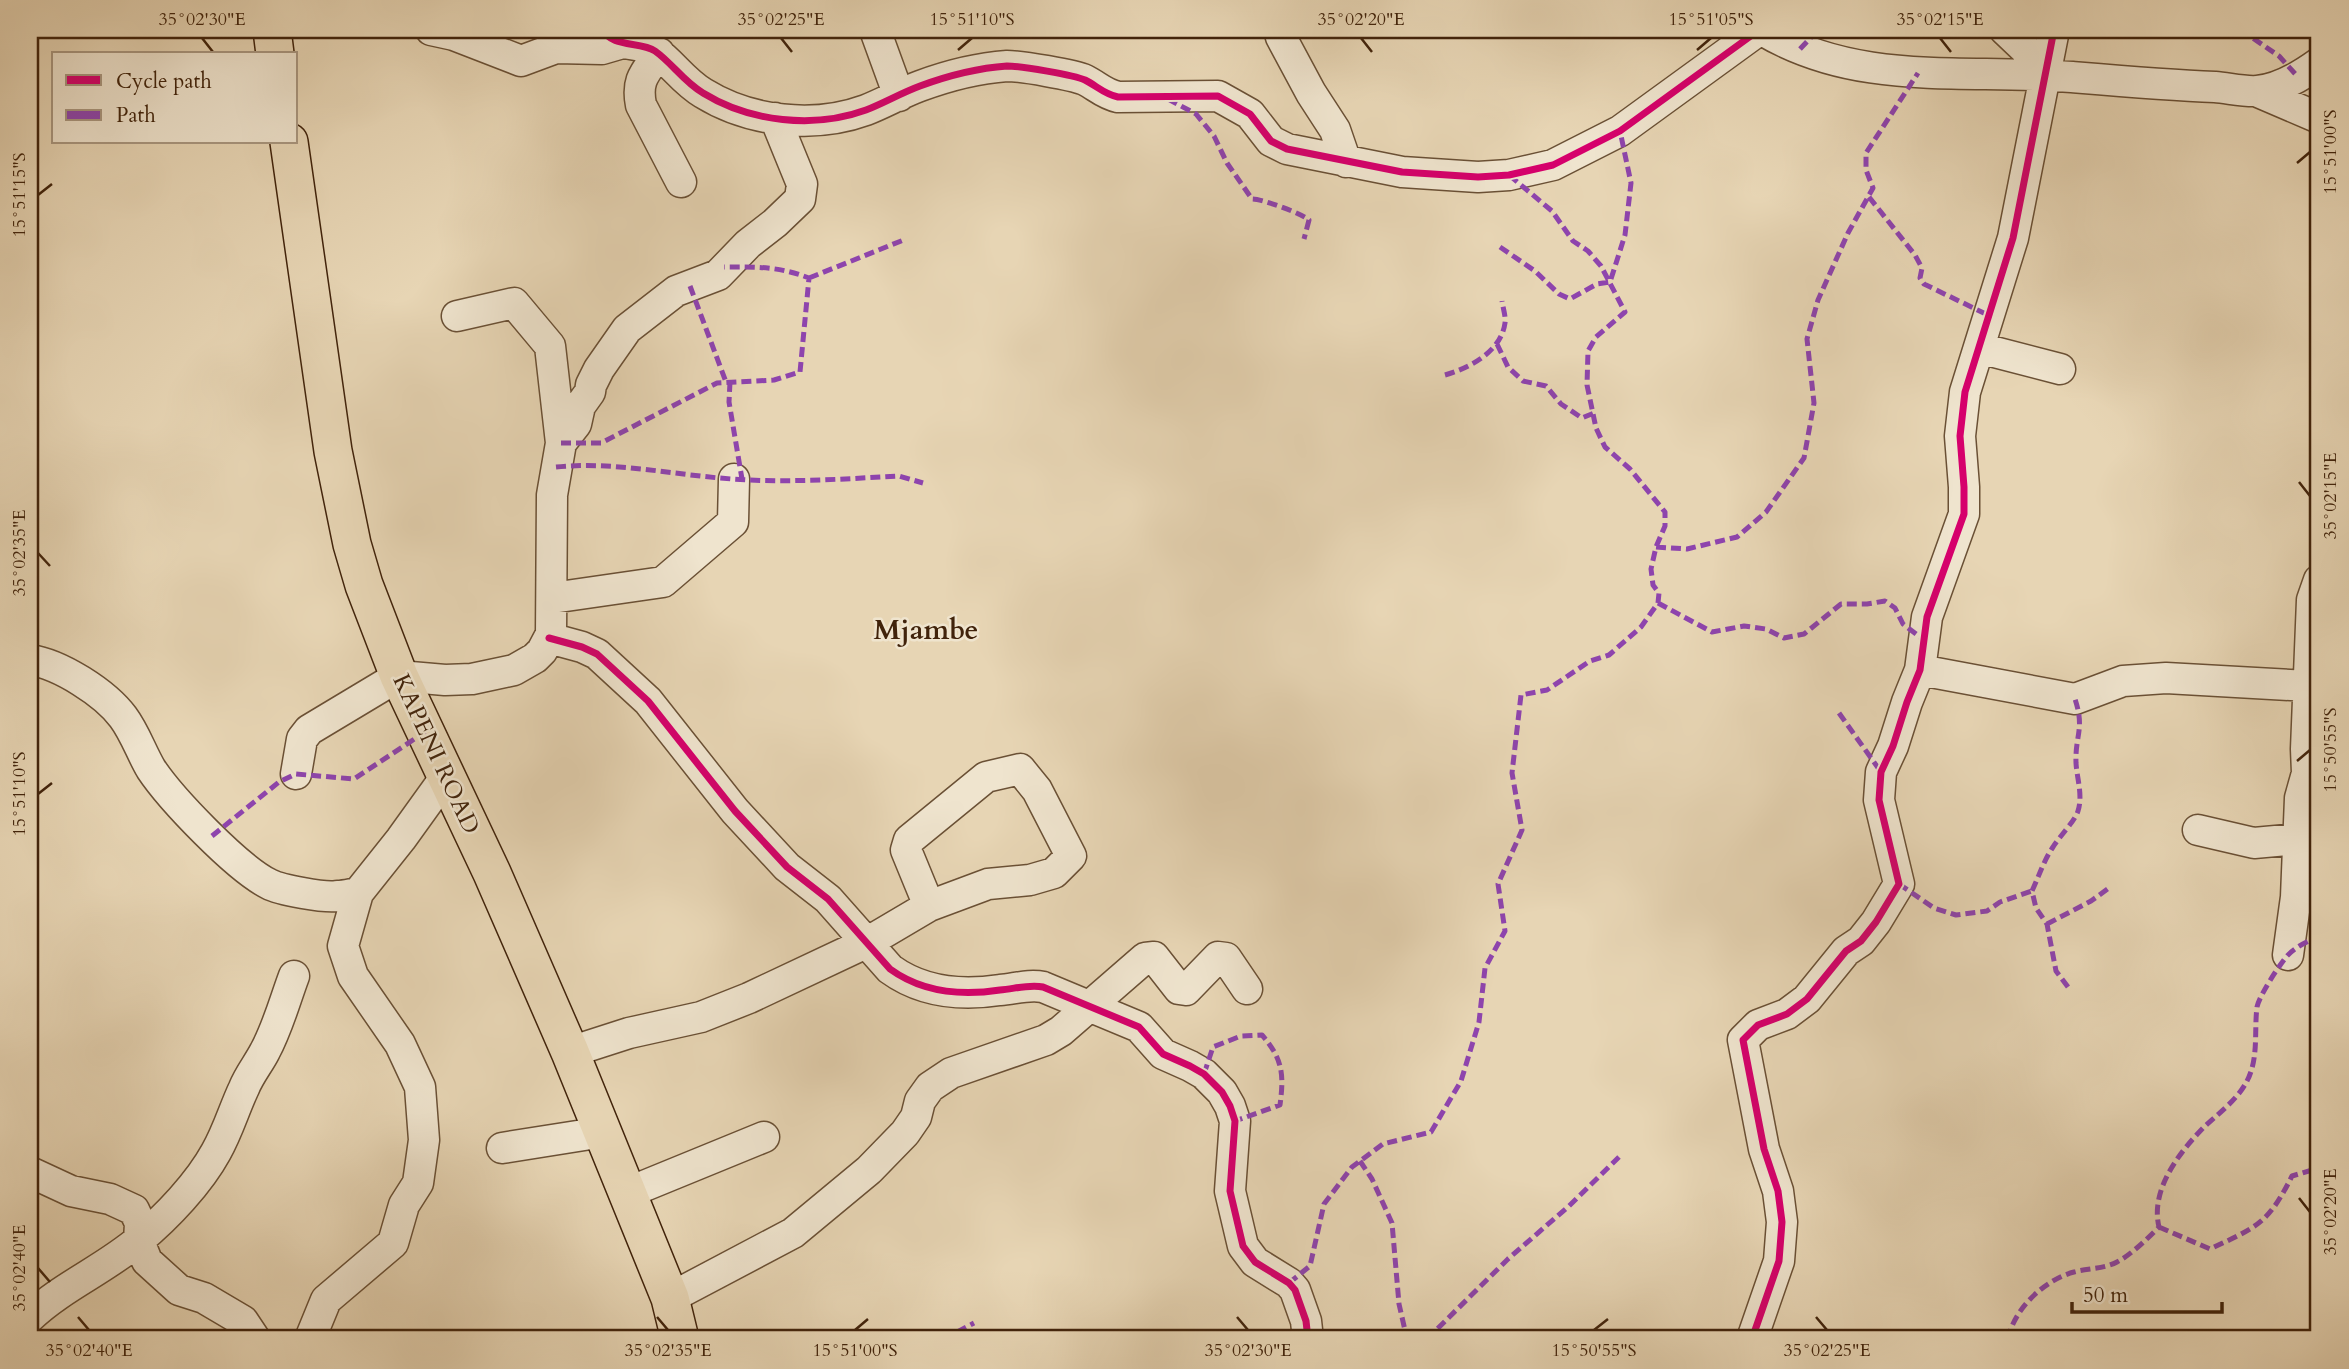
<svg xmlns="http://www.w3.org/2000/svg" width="2349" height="1369" viewBox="0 0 2349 1369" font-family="Cardo,serif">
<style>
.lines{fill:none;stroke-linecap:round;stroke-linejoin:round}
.minor-casing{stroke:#6a5035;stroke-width:33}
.major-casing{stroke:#41230b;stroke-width:40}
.minor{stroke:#efe4ce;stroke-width:30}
.major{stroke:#e7d5b4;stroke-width:37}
.quiet{stroke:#8e44ad;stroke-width:5;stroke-dasharray:10 5;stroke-linecap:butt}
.cycleway-casing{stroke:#efe4ce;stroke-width:11}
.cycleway{stroke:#d6006c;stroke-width:7}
.ticks{fill:none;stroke:#41230b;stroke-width:2.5}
.labels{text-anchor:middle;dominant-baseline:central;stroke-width:5;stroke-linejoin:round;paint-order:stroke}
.street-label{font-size:24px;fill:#41230b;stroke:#efe4ce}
.quarter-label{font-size:28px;font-weight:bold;fill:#41230b;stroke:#efe4ce}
.neatline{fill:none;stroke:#41230b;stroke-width:2.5}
.ticks-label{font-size:18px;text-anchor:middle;fill:#41230b}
</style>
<rect width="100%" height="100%" fill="#e7d5b4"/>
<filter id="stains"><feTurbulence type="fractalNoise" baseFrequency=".00286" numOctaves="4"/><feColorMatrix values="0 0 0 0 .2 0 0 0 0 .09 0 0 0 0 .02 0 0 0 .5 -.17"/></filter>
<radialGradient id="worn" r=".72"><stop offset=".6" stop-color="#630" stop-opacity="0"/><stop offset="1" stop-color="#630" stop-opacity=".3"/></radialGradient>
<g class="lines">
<defs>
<path id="minor" d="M431,30L454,35L521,61L556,48L602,49L626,42
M604,30C611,48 641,41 655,51C672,63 684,82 703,93C750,122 814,129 866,110C884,103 901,93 920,86C947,76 979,68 1007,66C1021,66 1074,75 1085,80C1097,86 1104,94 1118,97L1218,96L1250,114L1271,141L1287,149L1402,172L1478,177L1509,175L1553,165L1620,131L1759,30
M875,30L899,96
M1279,30L1281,37L1311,93L1335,130L1346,162
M1762,30C1859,88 1965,68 2072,77C2120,81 2167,85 2215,87C2228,88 2244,92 2257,91C2280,89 2301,76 2319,63
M2005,30L2045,68
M659,53C645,73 636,80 641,105L681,182
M2256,91L2319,118
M457,316L514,303L550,346L561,443
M1979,348L2060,369
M552,598L663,582L733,522L734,479
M549,638L582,647L597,654L648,701L735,811L787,867L828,899L890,969C923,993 961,996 1000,990C1014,989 1029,984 1043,987L1139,1027L1163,1054L1190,1066L1204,1074L1222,1092L1230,1106L1235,1121L1230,1191L1243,1246L1255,1262L1289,1283L1295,1290L1306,1321L1308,1339
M30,660C60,664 105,693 123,717C135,733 141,752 151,769C171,799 237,868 269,884C280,890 325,898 337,896C344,896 351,894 358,893L401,839L447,775
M1920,670L2075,699L2123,681L2166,678L2308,686
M296,774L302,739L309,730L399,676L445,680L472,679L514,670L535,658L542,651L551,634L552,495L561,443L576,424L580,406L590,392L591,385L599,369L627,329L676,291L718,275L748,244L775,223L800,199L802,184L775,118
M2198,830L2254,843L2297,839
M2288,955L2296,897L2300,798L2307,773L2306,749L2312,600L2319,580
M570,1052L629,1033L701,1017L749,998L868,942L929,906L988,884L1030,880L1054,873L1071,856L1037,790L1020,769L986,777L909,840L906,850L929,906
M502,1148L603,1132
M30,1172L71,1191L110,1199L134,1210L140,1223L139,1241L147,1261L179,1290L204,1298L243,1321L255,1339
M627,1193L764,1137
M670,1298L793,1233L869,1170L905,1133L916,1117L920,1101L930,1087L951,1073L1046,1040L1061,1031L1145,958L1154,957L1179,989L1186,990L1218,957L1226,958L1247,989
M30,1317C63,1286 105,1269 139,1240C167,1217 199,1183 216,1152C228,1131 234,1109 244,1088C249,1075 259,1063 265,1051C278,1027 285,1000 294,976
M310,1339L326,1300L393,1243L404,1205L418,1183L424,1140L420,1087L400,1044L353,976L343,946L358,893
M1752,1339L1779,1261L1782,1222L1778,1191L1764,1149L1743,1040L1758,1025L1787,1014L1807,999L1846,951L1861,941L1876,922L1899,884L1879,800L1881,772L1893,746L1907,702L1920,670L1927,617L1964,514V487L1960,436L1965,392L2013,238L2054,30"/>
<path id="major" d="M272,30L275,54
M289,142L333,451L352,544L364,585L399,676L492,873L570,1052L670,1298L680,1339"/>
</defs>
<!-- minor casing -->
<use href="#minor" class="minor-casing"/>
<!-- major casing -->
<use href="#major" class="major-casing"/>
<!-- minor -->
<use href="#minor" class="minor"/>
<!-- major -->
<use href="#major" class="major"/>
<!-- quiet -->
<path class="quiet" d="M2241,30L2279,56L2298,77
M1800,49L1818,30
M1168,99L1196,114L1214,136L1227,163L1252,199C1262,199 1301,213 1309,220L1304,239
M1869,197L1915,255L1922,268L1920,278L1924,284L1990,316
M1500,247L1535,271L1559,294L1570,299L1597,284L1610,282L1625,235L1631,183L1620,131
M809,278L906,239
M690,286L726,382
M1497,344L1508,367L1523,381L1546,386L1561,404L1582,418L1594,413
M1445,375C1469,368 1501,352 1505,323C1506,317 1503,308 1502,301
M730,382L729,402L742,479
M561,443H601L717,383L774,380L800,372L809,278C778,266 756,267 724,267
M556,467C615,461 673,475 732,479C787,483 844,479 899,476L923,483
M1656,547L1687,549L1737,537L1766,512L1804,458L1814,403L1807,339L1818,300L1848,233L1873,188L1866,170V153L1918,73
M1658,603L1712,632L1744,626L1766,629L1784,638L1804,634L1841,604H1867L1885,601L1895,608L1903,624L1924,640
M1839,713L1881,772
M212,836L279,782L296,774L354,779L425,732
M1899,884L1934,908L1956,915L1987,911L2000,902L2032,891
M2047,924L2091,901L2109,888
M2068,987L2056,971L2047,924L2036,908L2032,891C2039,876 2044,860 2053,847C2059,837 2075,821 2078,811C2083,795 2077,779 2076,763C2075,735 2085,729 2075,699
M1204,1074L1213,1047L1241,1036L1262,1035C1283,1059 1284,1075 1280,1105L1235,1121
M1360,1161L1372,1179L1392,1223L1399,1304L1407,1339
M2159,1227L2210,1249C2257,1227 2268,1224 2292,1176L2319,1168
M1289,1283L1310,1266L1324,1204L1352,1167L1383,1144L1431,1132L1461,1081L1479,1022L1485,968L1505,931L1498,884L1522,830L1512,773L1521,695L1547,690L1590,661L1609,655L1641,627L1658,603L1659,593L1653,585L1651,569L1656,547L1665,526V512L1630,469L1605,447L1596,428L1587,385L1588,351L1596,337L1625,312L1601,266L1588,251L1573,241L1552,211L1509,175
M944,1339L974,1323
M1427,1339L1508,1259L1569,1206L1619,1157
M2008,1339C2014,1309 2044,1280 2074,1272C2088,1268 2104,1269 2117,1262C2132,1254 2147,1239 2159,1227C2150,1190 2179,1153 2203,1128C2218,1114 2238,1099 2247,1081C2259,1058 2254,1031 2257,1007C2259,996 2280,964 2287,956C2294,948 2309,940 2319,937"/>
<defs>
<path id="cycleway" d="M604,30C611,48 641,41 655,51C672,63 684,82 703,93C750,122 814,129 866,110C884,103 901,93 920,86C947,76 979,68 1007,66C1021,66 1074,75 1085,80C1097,86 1104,94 1118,97L1218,96L1250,114L1271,141L1287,149L1402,172L1478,177L1509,175L1553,165L1620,131L1759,30
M549,638L582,647L597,654L648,701L735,811L787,867L828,899L890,969C923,993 961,996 1000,990C1014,989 1029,984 1043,987L1139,1027L1163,1054L1190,1066L1204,1074L1222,1092L1230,1106L1235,1121L1230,1191L1243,1246L1255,1262L1289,1283L1295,1290L1306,1321L1308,1339
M1752,1339L1779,1261L1782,1222L1778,1191L1764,1149L1743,1040L1758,1025L1787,1014L1807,999L1846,951L1861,941L1876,922L1899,884L1879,800L1881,772L1893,746L1907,702L1920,670L1927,617L1964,514V487L1960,436L1965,392L2013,238L2054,30"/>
</defs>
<!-- cycleway casing -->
<use href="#cycleway" class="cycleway-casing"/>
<!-- cycleway -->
<use href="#cycleway" class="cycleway"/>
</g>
<!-- ticks -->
<path class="ticks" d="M202,38L213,52M781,38L792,52M1361,38L1372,52M1940,38L1951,52M958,50L972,38M1697,50L1711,38M2297,163L2310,152M38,195L52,184M2299,482L2310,496M38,553L50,566M2297,761L2310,750M38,794L52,783M2299,1198L2310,1212M38,1268L50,1282M78,1317L89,1330M657,1317L668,1330M1237,1317L1248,1330M1816,1317L1827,1330M855,1330L868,1319M1594,1330L1608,1319"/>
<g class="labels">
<!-- street labels -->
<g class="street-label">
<text transform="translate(436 754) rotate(65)">KAPENI ROAD</text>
</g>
<!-- quarter labels -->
<g class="quarter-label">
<text x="926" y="630">Mjambe</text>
</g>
</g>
<!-- margin -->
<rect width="2349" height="1369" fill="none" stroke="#e7d5b4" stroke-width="77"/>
<!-- legend -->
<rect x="52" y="52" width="245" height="91" fill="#efe4ce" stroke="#a99780" stroke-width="2"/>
<rect x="66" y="75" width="35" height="10" fill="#d6006c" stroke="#a99780" stroke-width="2"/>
<text x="116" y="88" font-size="21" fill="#41230b">Cycle path</text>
<rect x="66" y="110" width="35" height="10" fill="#8e44ad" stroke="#a99780" stroke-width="2"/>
<text x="116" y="122" font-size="21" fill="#41230b">Path</text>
<!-- scale -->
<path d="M2072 1302v10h150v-10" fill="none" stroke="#41230b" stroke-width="3.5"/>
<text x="2083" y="1302" font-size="21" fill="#41230b" stroke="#efe4ce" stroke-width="5" paint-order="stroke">50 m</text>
<rect x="38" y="38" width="2272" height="1292" class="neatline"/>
<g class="ticks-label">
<text x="202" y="25">35°02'30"E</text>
<text x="781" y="25">35°02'25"E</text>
<text x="972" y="25">15°51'10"S</text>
<text x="1361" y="25">35°02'20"E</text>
<text x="1711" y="25">15°51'05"S</text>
<text x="1940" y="25">35°02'15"E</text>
<text transform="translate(2330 152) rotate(-90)" y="6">15°51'00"S</text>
<text transform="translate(19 195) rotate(-90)" y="6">15°51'15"S</text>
<text transform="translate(2330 496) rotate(-90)" y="6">35°02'15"E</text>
<text transform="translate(19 553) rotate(-90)" y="6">35°02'35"E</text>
<text transform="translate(2330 750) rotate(-90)" y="6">15°50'55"S</text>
<text transform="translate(19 794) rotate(-90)" y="6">15°51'10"S</text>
<text transform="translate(2330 1212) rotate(-90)" y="6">35°02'20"E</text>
<text transform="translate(19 1268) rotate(-90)" y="6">35°02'40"E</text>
<text x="89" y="1356">35°02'40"E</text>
<text x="668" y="1356">35°02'35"E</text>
<text x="855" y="1356">15°51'00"S</text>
<text x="1248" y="1356">35°02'30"E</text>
<text x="1594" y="1356">15°50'55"S</text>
<text x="1827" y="1356">35°02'25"E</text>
</g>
<rect width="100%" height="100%" filter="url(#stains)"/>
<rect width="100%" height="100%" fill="url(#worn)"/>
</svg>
